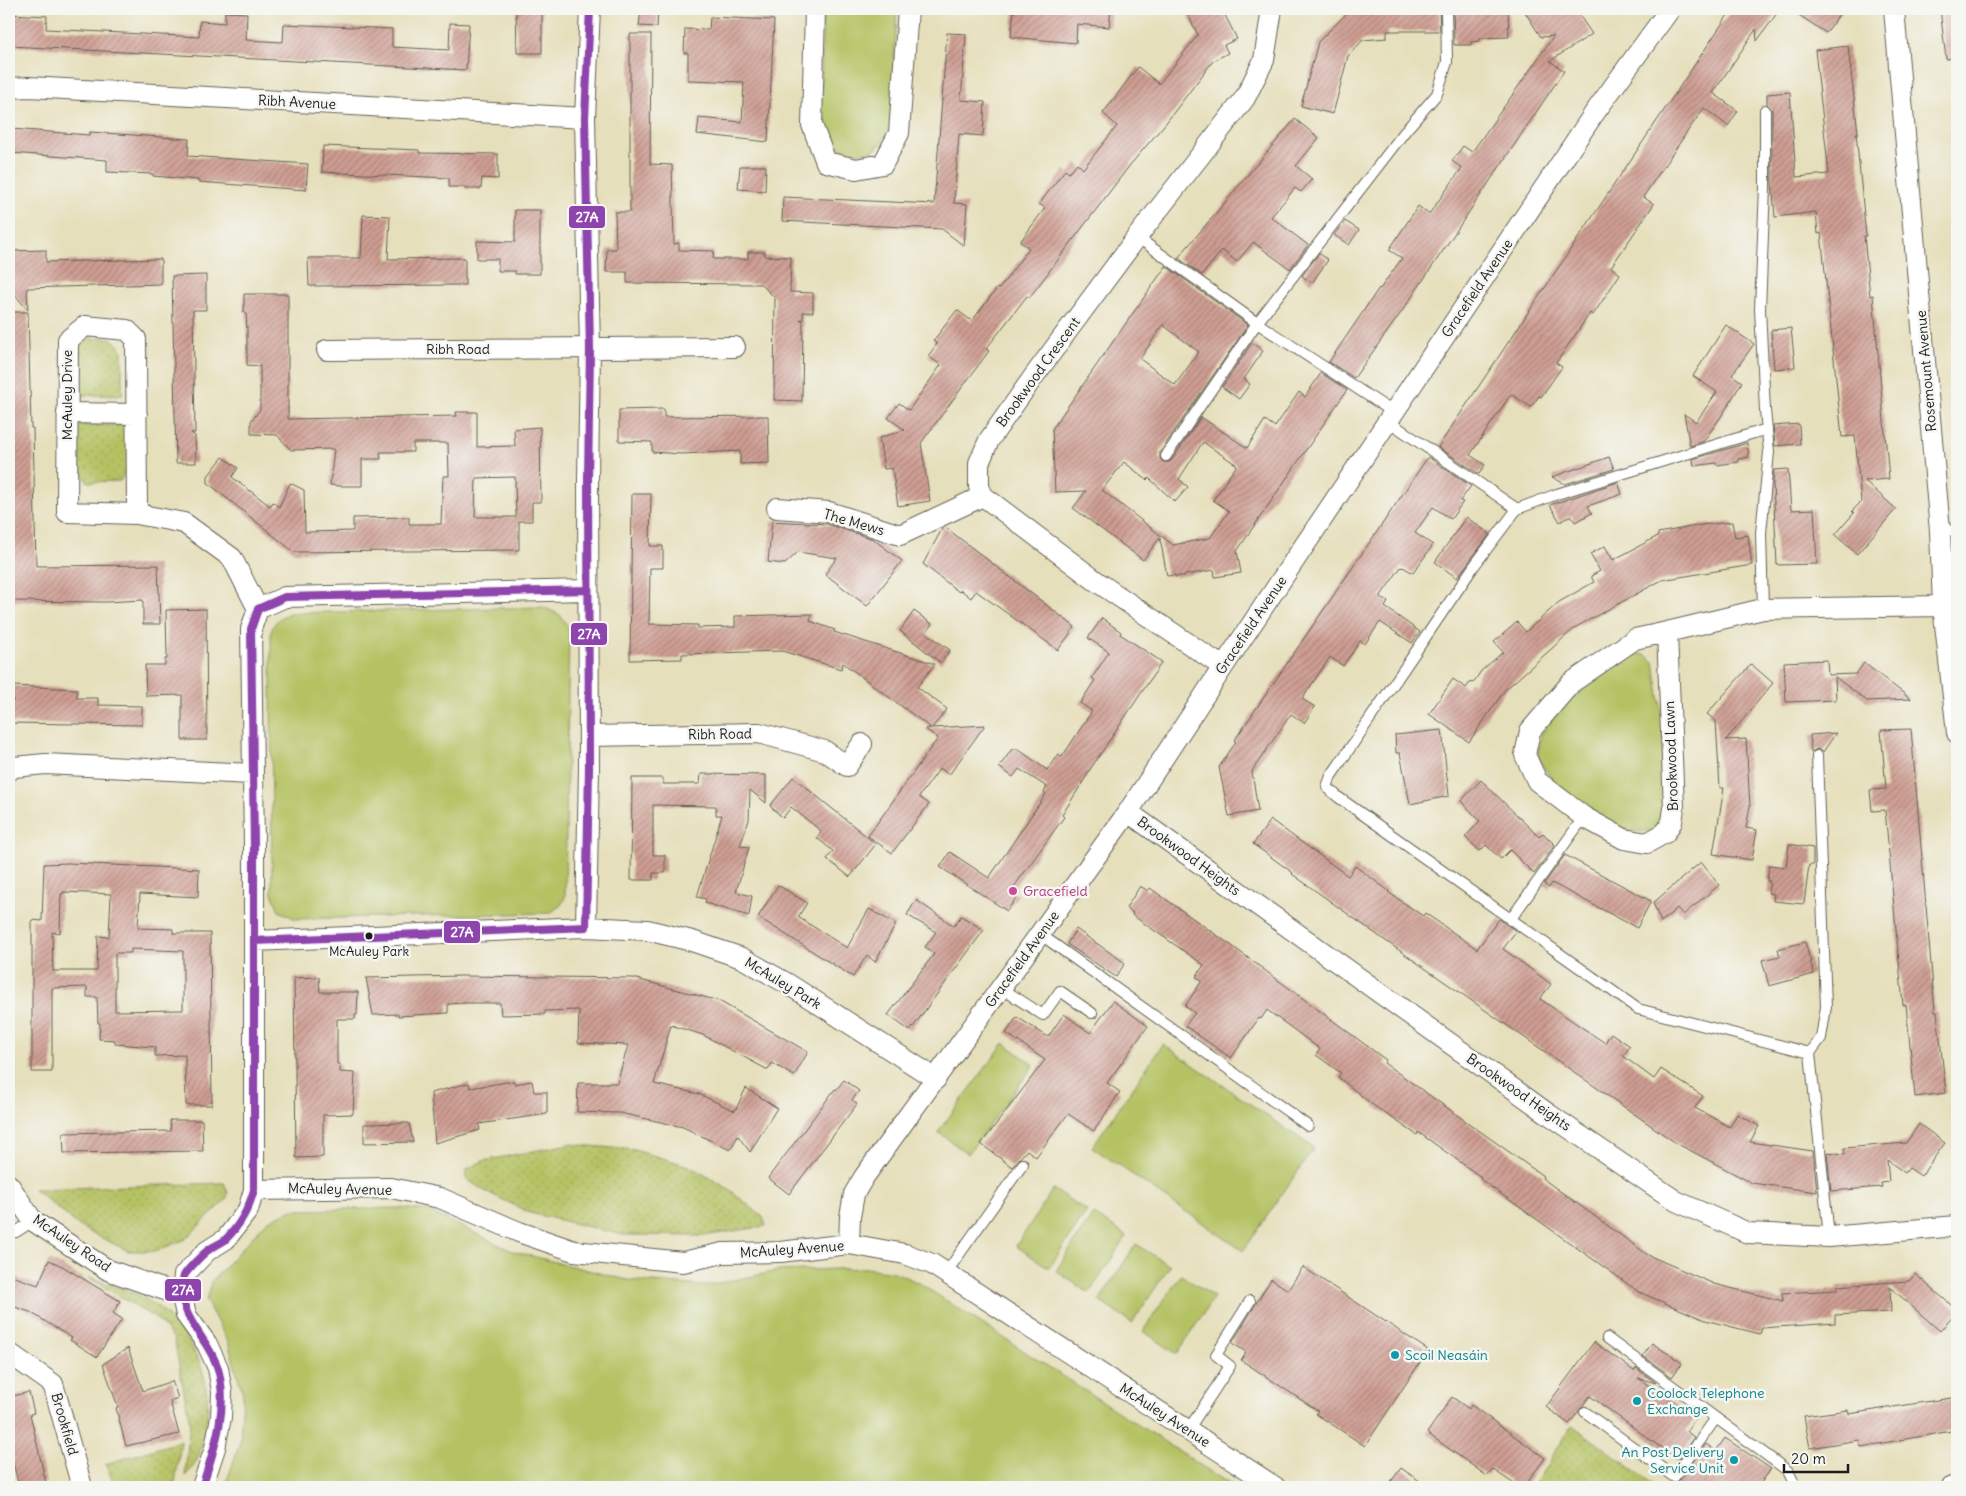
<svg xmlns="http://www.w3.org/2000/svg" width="1966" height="1496" viewBox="0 0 1966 1496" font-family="Delius,sans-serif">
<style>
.grass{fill:url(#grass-dots);stroke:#686f40}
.green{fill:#b5c264;stroke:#686f40}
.building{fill:url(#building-hatch);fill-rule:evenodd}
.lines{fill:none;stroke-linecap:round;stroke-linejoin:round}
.lane-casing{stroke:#636054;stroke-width:12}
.street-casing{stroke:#636054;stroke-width:22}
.lane{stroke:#fff;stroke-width:10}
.street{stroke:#fff;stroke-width:20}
.bus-1-casing{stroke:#f6f6f2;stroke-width:11}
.bus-1{stroke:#8e44ad;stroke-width:8}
.hotel-dot{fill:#d1479c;stroke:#f6f6f2;stroke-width:2}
.bus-dot{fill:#1c1c1c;stroke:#f6f6f2;stroke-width:2}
.culture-dot{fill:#0f9aa8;stroke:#f6f6f2;stroke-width:2}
.labels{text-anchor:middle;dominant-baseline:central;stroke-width:5;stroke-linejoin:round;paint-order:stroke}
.bus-label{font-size:13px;fill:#1c1c1c;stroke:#f6f6f2}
.street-label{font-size:14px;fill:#1c1c1c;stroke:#f6f6f2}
.hotel-label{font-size:14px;fill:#b23c85;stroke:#f6f6f2;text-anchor:start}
.culture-label{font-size:14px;fill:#0d838f;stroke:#f6f6f2;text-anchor:start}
.line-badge{stroke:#f6f6f2;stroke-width:2}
.badge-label{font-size:14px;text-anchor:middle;font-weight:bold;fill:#fff}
</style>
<defs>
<pattern id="grass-dots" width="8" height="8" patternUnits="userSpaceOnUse" patternTransform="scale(1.25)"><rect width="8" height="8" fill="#b5c264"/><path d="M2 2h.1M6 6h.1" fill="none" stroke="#9ba656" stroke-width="1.8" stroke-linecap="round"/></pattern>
<pattern id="building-hatch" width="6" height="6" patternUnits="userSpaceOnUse" patternTransform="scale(1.25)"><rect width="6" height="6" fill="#cf9e93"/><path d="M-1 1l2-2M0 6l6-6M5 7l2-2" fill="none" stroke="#a78077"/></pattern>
</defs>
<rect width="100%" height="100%" fill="#f6f6f2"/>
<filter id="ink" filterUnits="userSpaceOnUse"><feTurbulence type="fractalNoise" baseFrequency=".02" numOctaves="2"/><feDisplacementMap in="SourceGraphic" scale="10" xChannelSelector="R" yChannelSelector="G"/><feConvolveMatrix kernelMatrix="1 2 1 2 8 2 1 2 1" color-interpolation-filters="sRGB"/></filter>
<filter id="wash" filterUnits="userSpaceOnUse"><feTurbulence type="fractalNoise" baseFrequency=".0096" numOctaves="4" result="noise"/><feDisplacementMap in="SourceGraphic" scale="20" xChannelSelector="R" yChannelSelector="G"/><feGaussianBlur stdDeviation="1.12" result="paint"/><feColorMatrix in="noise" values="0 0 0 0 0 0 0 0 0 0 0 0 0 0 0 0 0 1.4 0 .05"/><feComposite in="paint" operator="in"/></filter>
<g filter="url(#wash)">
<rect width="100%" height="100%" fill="#e6dfbb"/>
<!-- grass -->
<path class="grass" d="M111,338L122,349V395H75V347L84,339Z
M75,425H130V465L120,481L88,482L75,465Z
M569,1144L635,1150L689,1166L729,1189L763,1217L766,1226L704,1236L623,1235L530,1213L485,1191L466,1179L467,1169L483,1161Z
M224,1183L228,1193L226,1200L185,1239L157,1251H128L82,1228L34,1189Z
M88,1277C113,1286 144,1293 164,1312C201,1347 216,1390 203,1440C200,1455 196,1466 185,1476L190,1423L174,1339L158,1320Z
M1572,1425L1657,1487H1533Z
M181,1441L175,1483L156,1487H118L113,1482L106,1464Z"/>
<!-- green -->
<path class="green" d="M823,9H897L891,121C883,163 851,158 823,137L820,114Z
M544,607L560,615L569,628L565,897L561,905L550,913L296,919L279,911L272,893L271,632C274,622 279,617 290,613Z
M1635,654L1646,655L1654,662L1662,715L1667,817L1654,831C1644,831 1630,833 1620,830C1597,824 1547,781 1539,758C1537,753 1539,741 1541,736C1554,704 1607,674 1635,654Z
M1004,1043L1034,1065L968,1154L938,1132Z
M1163,1044L1314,1148L1243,1251L1092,1147Z
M1053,1189L1087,1211L1049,1268L1016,1246Z
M401,1208L429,1211L512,1251L627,1280L704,1286L778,1271L866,1268L894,1272L919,1283L1234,1487H225L240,1442L243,1394L228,1342L206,1301L211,1282L267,1221L292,1210Z
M1093,1214L1127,1236L1089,1293L1056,1271Z
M1136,1244L1170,1266L1132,1323L1099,1301Z
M1181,1275L1214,1297L1177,1354L1143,1331Z"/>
<g id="blocks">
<!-- building -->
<path class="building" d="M516,9H542V53H517Z
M641,9H658L657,27L639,26Z
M1014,9H1111L1109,27L1077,24L1076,43L1011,37Z
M1200,9H1222L1237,39L1224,45L1228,53L1213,61L1165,124L1130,165L1029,298L1027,296L986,349L989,351L921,443L930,501L898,506L892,468L884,469L879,438L905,430L888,418L899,403L909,410L941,365L928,356L937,344L933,341L957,310L972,321L997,288L999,289L1029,248L1020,242L1045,208L1039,204L1065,170L1069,173L1077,163L1083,169L1117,126L1103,113L1138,67L1159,84L1198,35L1188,15Z
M1351,9H1439L1440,31H1387V38L1363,40L1348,56L1333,114L1301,106L1318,42Z
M1453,9H1508L1509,37L1479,38V41L1471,42V45H1454Z
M1523,9H1575L1592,34L1550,61L1564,71L1405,307L1354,378L1329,362L1379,288L1380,289L1402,258L1389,250L1418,206L1429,214L1462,168L1452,161L1463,146L1472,152L1554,36L1541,37Z
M1732,9H1780L1757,41L1756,29L1713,93L1738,111L1728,126L1704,108L1685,135L1643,197L1654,204L1611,267L1620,274L1593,315L1590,313L1556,363L1562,367L1541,397L1539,396L1531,407L1511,394L1470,455L1485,465L1479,474L1438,447Z
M1790,9H1843L1826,33Z
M1940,9H1957V58L1946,59Z
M225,12L247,13L246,40L283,42L284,24L353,27L392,29V47L449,50L450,23L469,24L466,70L9,46V14L47,16L46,29L199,37L200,21L225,23Z
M710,17L774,20L768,142L697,134L699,118L742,122L744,82L688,80V53H684L685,29L709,30Z
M947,33L966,34L961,100L985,102L983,136L959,134L954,203L967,204L964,246L942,229L782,221L783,197L934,204Z
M630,34H651L650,164L672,165L674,244L679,243V250L714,251L713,259H748V252H765V256L791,257L790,292L813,293V312H803V320L800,319L803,321L802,401L774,400L775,298L761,284L627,283V272H606L607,249H616L615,212H630Z
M1848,46L1858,133H1856L1866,236H1864L1870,296L1873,295L1889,479L1865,481L1896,509L1857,554L1835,535L1854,513L1852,511L1861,502L1855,436L1842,437L1821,233L1818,234L1816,212L1775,217L1772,181V110L1767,104V94L1790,92L1796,177L1829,174L1815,50Z
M1295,119L1319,138L1296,166L1312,179L1301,192L1295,188L1271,217L1308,245L1290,269L1253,242L1237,262L1222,250L1202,275L1178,258Z
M11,129L89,135L90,132L189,139L188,156L308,164L306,190L198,182V180L153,176V174L107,172V160L10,153Z
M323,146L419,150V153L498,154V179L482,178L481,189H465V187H449V178L322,172Z
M740,166H766L765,191L738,189Z
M515,210H540V274H515V271H498V259H477V241L515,242Z
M363,215L390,216L388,259L465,258V285L309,286L308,258H361Z
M1345,221L1359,230L1349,245L1334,235Z
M46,250V262L161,259V284L27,288L28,310L9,288V251Z
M1319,253L1328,260L1312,283L1302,276Z
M1166,266L1248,325L1160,452V459L1163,462H1169L1172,460L1201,417L1247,448L1265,420L1275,427L1299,392L1305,397L1321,373L1347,390L1237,551L1241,573L1215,577L1214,570L1175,577V575L1167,576L1160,538L1143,560L1073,508L1086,491L1055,492L1052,429ZM1163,325L1199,352L1175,385L1140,359ZM1203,442L1237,465L1213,500L1229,511L1210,538L1173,545L1102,490L1124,462L1147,480L1149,478L1175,502L1188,487L1179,479Z
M206,275V310H193L195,433H191L195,436L196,463H176L172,276Z
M244,294H288V419L457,416L456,412H477V447L515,446L514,429L540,427L541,502H532V521H519V550L294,552L208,483V476L223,457L238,468L232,477L270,506L273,502L279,507L290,483L304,490L305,532L353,531V518L409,517V524H441L443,476H449L448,443H413V452H380L381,459H362V486H339L330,485L334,449L291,450L277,435L251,434V421L260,410V366L247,365V330L246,312H244ZM515,477L516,517H475L476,478Z
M9,312H28L31,428H33L36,566L158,565L160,624H143V600L106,602L9,601Z
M1726,325L1754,344L1732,375L1742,382L1724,412L1704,441L1690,446L1684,414L1696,422L1717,392L1693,376Z
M1791,328L1795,367L1774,369L1771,330Z
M1252,343L1263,351L1244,379L1250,384L1239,399L1222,387Z
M664,409V417L768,416L769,463L740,464V451L682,454L652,452V442L619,441V410Z
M1799,424L1800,444L1775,446L1773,426Z
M1747,443L1749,457L1738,459V462L1717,465L1716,463L1694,466L1693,459Z
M1428,457L1471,486L1460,501L1463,502L1451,519L1433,507L1415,533L1433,545L1413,573L1403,567L1402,568L1401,567L1380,597L1388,602L1385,607L1420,632L1412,643L1380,622L1365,644L1360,641L1343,666L1330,657L1302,699L1315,707L1304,723L1291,714L1252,771L1258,811L1229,816L1219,767L1236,742L1234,741Z
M1609,457L1614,469L1565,484L1552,477Z
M1788,469L1791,510L1814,509L1817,564L1777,565L1773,484L1774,470Z
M1618,482L1622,494L1588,506L1592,513L1575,522L1571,515L1560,522L1550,505Z
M632,494H651L650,546H663V568H650L649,624L698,625V628L735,627V616L812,614L810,621L835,630L834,632L935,664L917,687L947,709L932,728L985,725L949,775L940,768L919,797L929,804L892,853L868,836L938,738L925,729L931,728L843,663L841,669L782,651L682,654V659L630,660Z
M1466,517L1490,534L1457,578L1435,562Z
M772,521L827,524L873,539L902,561L867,606L825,574L837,558L798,552L785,564L768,562Z
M1732,522L1735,537L1748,535L1752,565L1662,580L1576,627L1505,690L1469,742L1429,714L1453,679L1466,688L1471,681L1473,683L1481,671L1503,652L1494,642L1517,622L1526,632L1559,602L1594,582L1591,576L1600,571L1590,554L1605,546L1613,560L1658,536V533L1701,525Z
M945,527L1075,627L1058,650L976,591L971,598L961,590L959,592L923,564L942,529Z
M206,609L207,740H182V695L146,696L145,665H165V659H167L166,610Z
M914,611L932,624L926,633L950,650L941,663L900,631Z
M1102,618L1121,632L1120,634L1162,662L1087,774H1088L1062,815L1064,817L1011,891L1018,895L1007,911L940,867L950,852L989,878L1046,794L1044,792L1047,787L1019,769L1013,777L999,767L1012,749H1018L1047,770L1058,754L1062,757L1092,711L1080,703L1095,680L1092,678L1109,652L1088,638Z
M1827,660L1828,675L1856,674L1864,663L1911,699L1867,701L1835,677L1836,700L1786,702L1784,662Z
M1751,664L1773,683L1726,740L1746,739L1750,806L1746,828L1757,830L1752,860L1713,854L1724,788H1720L1716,721L1707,714Z
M14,686L77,689V698H98V705L142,706V725L9,723V702H13Z
M1911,729L1935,1012H1937L1946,1093L1915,1097L1906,1005H1903L1885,810L1872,811L1870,790L1886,789L1881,730Z
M1442,730L1449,796L1410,804L1400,753H1396L1395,735Z
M1836,733L1823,752L1817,749L1811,752L1810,735Z
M701,774L766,775V803L750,790L749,820L740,846L749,847L736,892L752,896L749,916L705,903L706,899L697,897L722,815H716V806L653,805V855H665V873H653V880H631L632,778H663V784H700Z
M793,777L876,844L850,877L827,859L833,851L817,838L821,831L791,807L783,818L770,806Z
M1481,780L1539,837L1543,833L1555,845L1534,874L1510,850L1501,859L1486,845L1480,851L1465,837L1480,821L1461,801Z
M1271,820L1348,876L1355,866L1389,891L1388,892L1423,916L1425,913L1477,949L1499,919L1516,931L1503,949L1551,984L1540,999L1605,1043L1611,1033L1630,1046L1623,1056L1654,1079L1661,1069L1703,1096L1695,1108L1730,1127L1737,1114L1759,1126L1750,1142L1813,1151L1817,1192L1752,1183L1676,1143L1383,939L1292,874L1293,873L1253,844Z
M1789,844L1813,848V865H1809L1804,904L1773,901L1774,894L1768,893L1770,881H1767L1769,865L1786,867Z
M1565,855L1651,901L1637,928L1552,883L1549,888L1544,884Z
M1701,862L1719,885L1683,915L1677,908L1661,922L1653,903Z
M68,863L199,869L198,897L140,894L138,928L173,929V933H210L212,1105H186L185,1055L155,1056V1047L115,1044V1040L99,1039L100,1023H98L97,997H87V987L52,988V1072H32V920L42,921L44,864ZM63,892L111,894L109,937L98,936L97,971H53L52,932L60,933L61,894H63ZM131,949L183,951V1010L115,1011V953H131Z
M778,885L807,903L798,917L847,948L869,909L896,924L875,962L867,955L853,977L758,917Z
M1140,886L1148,891L1150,888L1232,946L1386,1060L1384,1063L1543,1176L1542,1178L1648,1255L1714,1284L1783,1301L1782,1293L1837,1290V1286L1909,1281L1915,1274L1957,1310V1312L1940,1331L1890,1287L1891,1312L1835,1315V1323L1762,1328L1760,1334L1705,1320L1639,1292L1480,1179L1481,1177L1418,1132L1417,1135L1373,1105L1338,1077L1341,1073L1316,1055L1320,1049L1267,1010L1261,1019L1259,1018L1231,1058L1185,1026L1195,1013L1185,1006L1202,981L1196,977L1204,965L1132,915L1133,913L1126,908Z
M916,900L954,926L961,916L984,930L910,1031L888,1015L934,954L925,947L936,932L907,915Z
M1076,929L1125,963L1116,977L1067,944Z
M1805,942L1814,974L1769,986L1762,960L1780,956L1778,949Z
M463,976L633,978L719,1001L808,1052L794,1076L772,1063L768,1070L703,1035L671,1025L654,1084L699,1094L735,1111L746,1088L777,1108L750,1152L738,1136L730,1150L683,1127L620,1113L577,1112L578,1083H617L628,1045L578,1043L579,1010L545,1011V1014L501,1015L500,1003H464L448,1004V1013L398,1016V1014L373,1015L366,978Z
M319,977L320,992H358L357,1015H355V1019H337V1064H340V1072L355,1073L353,1114L323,1115V1157L296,1158L294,978Z
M1113,1001L1148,1026L1107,1083L1120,1092L1094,1131L1068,1114L1036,1157L1027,1150L1012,1167L981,1144L1045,1060L1006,1033L1017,1017L1048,1037L1064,1014L1090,1033Z
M844,1080L859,1091L852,1100L857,1104L789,1194L768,1178L835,1089L836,1090Z
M514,1081L515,1084L532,1081L534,1092H547V1114L479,1124L480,1130L435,1143L431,1093L469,1083L470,1088Z
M170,1120H202L203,1151L64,1153L63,1133L171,1131Z
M409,1123L413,1142L364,1143V1124Z
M1919,1124L1945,1143L1921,1176L1909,1168L1905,1173L1887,1160L1889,1182L1881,1183L1882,1187L1831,1191L1827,1152L1845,1154L1844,1148L1906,1143Z
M49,1260L62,1266L120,1301L113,1313L122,1319L97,1357L70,1340L72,1338L30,1312L9,1305V1275L38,1285Z
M1303,1267L1428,1350L1365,1446L1316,1414L1318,1411L1241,1360L1246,1352L1232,1343L1271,1279L1288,1290Z
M1594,1342L1634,1371L1636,1368L1656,1383L1638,1378L1696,1418L1686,1431L1694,1437L1678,1460L1590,1396L1569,1424L1546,1407Z
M1652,1343L1682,1363L1672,1377L1643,1356Z
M128,1348L143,1391L172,1381L178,1398L170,1401L179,1434L126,1446L116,1408L118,1407L103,1364Z
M29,1392L34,1413L30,1414L46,1483L19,1487L9,1445V1397Z
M1452,1397L1469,1409L1471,1405L1545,1458L1524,1487H1519L1492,1469L1487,1476L1427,1433Z
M1957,1397V1430L1861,1447L1859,1440L1810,1448L1804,1416L1848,1410L1849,1414Z
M1725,1438L1771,1469L1758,1487H1674L1706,1444L1716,1451Z
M1401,1468L1428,1487H1387Z"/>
</g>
</g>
<g filter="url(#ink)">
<use href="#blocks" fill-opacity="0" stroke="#636054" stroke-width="1"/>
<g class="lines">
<defs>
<path id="lane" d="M1137,237L1257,323L1393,412
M1388,421L1517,509
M1767,429L1557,494L1517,509L1474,566L1331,776L1327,787L1338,797L1638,1009L1810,1053
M1166,456L1257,323L1406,130L1437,94L1447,62L1446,9
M1940,531L1957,530
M1763,609L1761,533L1769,452L1765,410L1760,309L1765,187V110
M1817,756L1826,1007L1821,1038L1810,1053L1829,1237
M1510,920L1584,817
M1040,934L1308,1126
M1001,988L1043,1015L1060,991L1092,1013
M9,1233L16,1232L33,1221
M946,1273L1023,1164
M1607,1338L1788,1471L1796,1487
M1585,1412L1674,1477L1716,1418
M1188,1430L1230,1366L1216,1355L1250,1301"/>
<path id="street" d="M815,9L812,125L826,162L856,169L883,164L899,133L908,9
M1894,9L1940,531L1943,606L1957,733
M9,88L29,87L585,118
M327,350L735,347
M67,413L137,414
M777,508L829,512L900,535L983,496
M137,514L67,512L68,340L85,326L127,330L136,339L137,514L184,523L232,558L258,609
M1667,632L1674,808L1672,822L1665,833L1647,843L1624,839L1584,817L1537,781L1525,755L1530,731L1571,683L1635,639Z
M1667,632L1763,609L1943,606
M1223,667L1096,581L983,496L979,487V463L989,440L1034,376L1137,237L1245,98L1264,60L1272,9
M589,736L759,733L825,751L847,766L862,744
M9,771L14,767L45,764L252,774
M1128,812L1547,1113L1676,1201L1748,1233L1829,1237L1957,1226
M586,927L589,768L588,479L590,349L585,118L590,9
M254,941L586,927L647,930L692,941L742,958L788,984L936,1079
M9,1185L33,1221L108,1270L182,1296
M254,1190L391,1188L440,1198L519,1232L574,1251L683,1262L723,1253L780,1252L849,1244L905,1254L932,1264L1275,1487
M849,1244L850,1217L854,1194L864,1177L1128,812L1223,667L1593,115L1670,9
M9,1353L53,1384L82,1487
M202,1487L215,1448L221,1417L222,1392L218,1368L207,1344L186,1315L182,1296L184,1275L207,1251L226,1239L248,1210L254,1190V845L251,629L258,609L285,597L588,590
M1952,1487H1957"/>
</defs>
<!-- lane casing -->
<use href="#lane" class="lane-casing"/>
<!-- street casing -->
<use href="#street" class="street-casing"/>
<!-- lane -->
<use href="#lane" class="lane"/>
<!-- street -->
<use href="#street" class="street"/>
<defs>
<path id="bus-1" d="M254,941L586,927L589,768L588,479L590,349L585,118L590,9
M202,1487C214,1450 229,1408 218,1369C209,1338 180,1321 183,1287C183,1284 183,1279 184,1276C186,1271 202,1255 207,1251C213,1246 221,1244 226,1239C240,1225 249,1208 254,1190V845L251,629L258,609L285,597L588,590"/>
</defs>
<!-- bus-1 casing -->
<use href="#bus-1" class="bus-1-casing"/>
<!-- bus-1 -->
<use href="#bus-1" class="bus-1"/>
</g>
</g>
<!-- markers -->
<circle class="hotel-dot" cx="1013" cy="891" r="5"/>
<circle class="bus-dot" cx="369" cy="936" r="4.5"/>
<g class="culture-dot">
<circle cx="1395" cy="1355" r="5"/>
<circle cx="1637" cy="1401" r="5"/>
<circle cx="1734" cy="1460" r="5"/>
</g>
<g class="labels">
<!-- bus labels -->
<g class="bus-label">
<text x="369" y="951">McAuley Park</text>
</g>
<!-- street labels -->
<g class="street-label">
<text transform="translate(297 102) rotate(3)">Ribh Avenue</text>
<text transform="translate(1477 288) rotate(-56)">Gracefield Avenue</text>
<text x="458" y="349">Ribh Road</text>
<text transform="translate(1926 371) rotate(-95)">Rosemount Avenue</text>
<text transform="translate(1038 372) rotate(-54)">Brookwood Crescent</text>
<text transform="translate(67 395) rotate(-90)">McAuley Drive</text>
<text transform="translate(854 522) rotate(16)">The Mews</text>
<text transform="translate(1251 625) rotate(-56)">Gracefield Avenue</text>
<text transform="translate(720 734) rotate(-1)">Ribh Road</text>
<text transform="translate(1671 756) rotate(-92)">Brookwood Lawn</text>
<text transform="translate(1189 856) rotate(36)">Brookwood Heights</text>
<text transform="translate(1022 959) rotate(-54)">Gracefield Avenue</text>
<text transform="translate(783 983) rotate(31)">McAuley Park</text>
<text transform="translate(1519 1092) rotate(35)">Brookwood Heights</text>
<text transform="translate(340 1189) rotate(1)">McAuley Avenue</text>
<text transform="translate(72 1243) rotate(34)">McAuley Road</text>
<text transform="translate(792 1249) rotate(-4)">McAuley Avenue</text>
<text transform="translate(1165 1415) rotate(33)">McAuley Avenue</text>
<text transform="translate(65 1424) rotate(74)">Brookfield</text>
</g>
<!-- hotel labels -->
<g class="hotel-label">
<text x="1023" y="891">Gracefield</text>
</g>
<!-- culture labels -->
<g class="culture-label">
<text x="1405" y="1355">Scoil Neasáin</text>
<text x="1647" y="1393">Coolock Telephone<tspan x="1647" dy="16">Exchange</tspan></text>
<text x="1724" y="1452" text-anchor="end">An Post Delivery<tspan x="1724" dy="16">Service Unit</tspan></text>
</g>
</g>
<g class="line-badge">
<rect x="568" y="205" width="38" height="24" rx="5" fill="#8e44ad"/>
<rect x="570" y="622" width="38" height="24" rx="5" fill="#8e44ad"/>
<rect x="443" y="920" width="38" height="24" rx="5" fill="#8e44ad"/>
<rect x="164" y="1278" width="38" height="24" rx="5" fill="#8e44ad"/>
</g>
<g class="badge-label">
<text x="587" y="222">27A</text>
<text x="589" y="639">27A</text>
<text x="462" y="937">27A</text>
<text x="183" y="1295">27A</text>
</g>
<!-- margin -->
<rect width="1966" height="1496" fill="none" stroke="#f6f6f2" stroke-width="30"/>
<!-- scale -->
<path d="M1784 1464v8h64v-8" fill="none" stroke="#1c1c1c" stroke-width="2.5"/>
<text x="1791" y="1464" font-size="15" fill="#1c1c1c" stroke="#f6f6f2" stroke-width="4" paint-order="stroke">20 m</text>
</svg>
